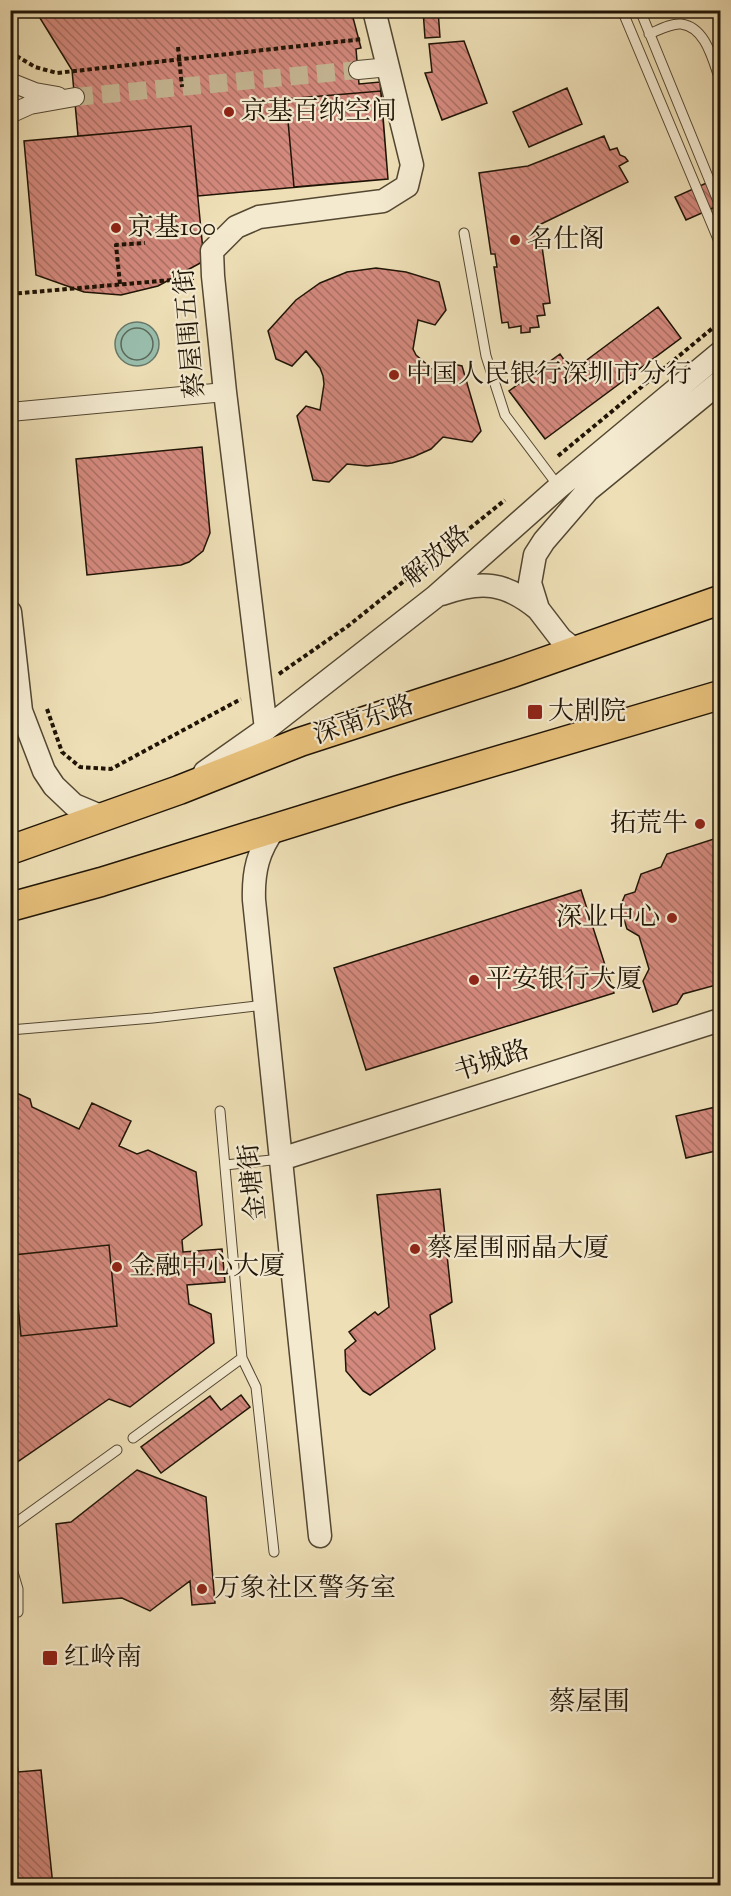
<svg xmlns="http://www.w3.org/2000/svg" width="731" height="1896" viewBox="0 0 731 1896" font-family="'Sorts Mill Goudy','Noto Serif SC',serif">
<style>
.water{fill:#99bdac;stroke:#68796a;stroke-width:1.5}
.lines{fill:none;stroke-linecap:round;stroke-linejoin:round}
.shore{stroke:#5c6859;stroke-width:1.5}
.building{fill:url(#building-back-hatch);stroke:#1f1406;stroke-width:1.5}
.minor-tunnel{stroke:#c5b693;stroke-width:18;stroke-dasharray:18 9;stroke-linecap:butt}
.service-casing{stroke:#534732;stroke-width:11}
.minor-casing{stroke:#534732;stroke-width:20}
.tertiary-casing{stroke:#534732;stroke-width:25}
.primary-casing{stroke:#1f1406;stroke-width:31}
.path{stroke:#1f1406;stroke-width:4;stroke-dasharray:4.5 3;stroke-linecap:butt}
.service{stroke:#f4ead0;stroke-width:9}
.minor{stroke:#f4ead0;stroke-width:18}
.tertiary{stroke:#f4ead0;stroke-width:22}
.primary{stroke:#e7c07b;stroke-width:28}
.poi-dot{fill:#8f2418;stroke:#f4ead0;stroke-width:2}
.labels{text-anchor:middle;dominant-baseline:central;stroke-width:4.5;stroke-linejoin:round;paint-order:stroke}
.poi-label{font-size:26px;fill:#1f1406;stroke:#f4ead0;text-anchor:start}
.street-label{font-size:26px;fill:#1f1406;stroke:#f4ead0}
.neighbourhood-label{font-size:27px;fill:#1f1406;stroke:#f4ead0}
</style>
<defs>
<pattern id="building-back-hatch" width="6" height="6" patternUnits="userSpaceOnUse" patternTransform="scale(1.5)"><rect width="6" height="6" fill="#d3897d"/><path d="M-1 5l2 2M0 0l6 6M5-1l2 2" fill="none" stroke="#ab6f64"/></pattern>
</defs>
<rect width="100%" height="100%" fill="#eedfb6"/>
<filter id="stains"><feTurbulence type="fractalNoise" baseFrequency=".00333" numOctaves="4"/><feColorMatrix values="0 0 0 0 .2 0 0 0 0 .09 0 0 0 0 .02 0 0 0 .5 -.17"/></filter>
<radialGradient id="worn" r=".72"><stop offset=".6" stop-color="#630" stop-opacity="0"/><stop offset="1" stop-color="#630" stop-opacity=".3"/></radialGradient>
<!-- water -->
<path class="water" d="M115 344a22 22 0 1 1 44 0a22 22 0 1 1-44 0Z"/>
<g class="lines">
<!-- shore -->
<path class="shore" d="M121 344a16 16 0 1 1 32 0a16 16 0 1 1-32 0Z"/>
</g>
<!-- building -->
<path class="building" d="M35,10H351L361,48L356,49L359,84L380,82L388,179L198,196L191,126L78,136L72,70Z
M258,10H321V16L258,14Z
M423,10H438L440,37L425,38Z
M464,41L487,103L442,120L425,73L432,72L429,44Z
M567,88L582,124L529,147L513,112Z
M381,91L388,179L294,187L286,99Z
M191,126L204,261L158,286L121,295L84,292L36,275L24,141Z
M604,136L610,150L617,148L620,155L625,157L628,161L619,166L628,182L539,225L550,303L543,304L545,315L537,316L539,327L530,328V332L521,333V326L509,328L508,322L502,323L494,267H497L495,254H491L479,173L528,166Z
M720,177V205L686,220L675,197Z
M376,268L406,272L439,282L446,310L435,325L418,320L413,349L416,355L438,374L448,363L462,366L481,431L472,442L443,437L431,449L413,457L392,463L367,466L347,464L329,482L313,480L297,416L306,406L320,410L324,384L323,376L320,368L306,351L292,366L276,359L268,331L296,300L320,283L347,272Z
M658,307L681,338L545,439L509,391L560,354L572,371Z
M202,447L210,533L203,551L189,562L181,565L87,575L76,459Z
M720,837V984L683,994L677,1004L653,1012L643,981L649,969L639,936L627,929L620,907L625,895L635,892L641,874L661,867L667,854Z
M581,890L614,993L366,1070L334,968Z
M10,1090L30,1099L32,1107L79,1129L92,1103L131,1121L119,1146L137,1154L148,1150L196,1172L202,1225L182,1240L183,1252L222,1249L225,1282L187,1285L189,1304L211,1314L214,1343L130,1407L109,1399L10,1467Z
M720,1106V1150L686,1158L676,1116Z
M440,1189L452,1302L430,1315L435,1349L370,1395L363,1391L346,1371L345,1350L356,1341L349,1332L375,1312L378,1315L389,1307L377,1195Z
M109,1245L117,1326L21,1336L13,1255Z
M241,1395L250,1407L161,1473L141,1447L210,1396L221,1410Z
M137,1470L206,1497L215,1603L192,1605L190,1581L150,1611L122,1598L63,1603L56,1524L71,1522Z
M14,1738L18,1772L41,1770L53,1886H10V1739Z"/>
<g class="lines">
<!-- minor-tunnel -->
<path class="minor-tunnel" d="M75,97L358,70"/>
<defs>
<path id="service" d="M622,10L720,244
M640,10L720,206
M649,34C659,30 671,23 681,24C706,27 713,61 720,80
M464,233L486,356L505,415L559,487
M10,1030L153,1018L265,1005
M220,1111L242,1358L256,1387L274,1552
M225,1165L281,1159
M133,1438L242,1358
M10,1527L117,1450
M10,1562L18,1589V1612"/>
<path id="minor" d="M358,70L389,67
M10,82L35,92L58,96
M10,114L30,105L75,97
M10,412L225,392"/>
<path id="tertiary" d="M442,594C481,580 505,582 538,609
M10,612L21,711L44,771L54,786L74,805L105,818
M575,650L561,639L538,609L530,583L535,555L544,541L588,490L720,382
M266,729L225,392L213,276L212,251L236,227L259,217L383,201L407,186L412,165L374,10
M205,772L266,729L435,597L559,487L720,353
M275,828C258,850 253,872 254,900L320,1536
M281,1159L720,1020"/>
<path id="primary" d="M10,850L179,790L300,742L509,674L720,600
M10,907L101,882L398,790L720,695"/>
</defs>
<!-- service casing -->
<use href="#service" class="service-casing"/>
<!-- minor casing -->
<use href="#minor" class="minor-casing"/>
<!-- tertiary casing -->
<use href="#tertiary" class="tertiary-casing"/>
<!-- primary casing -->
<use href="#primary" class="primary-casing"/>
<!-- path -->
<path class="path" d="M178,47L182,87
M10,52L35,67L57,73L363,39
M120,284L116,245L145,243
M10,294L195,278
M558,456L720,322
M279,674L348,626L505,500
M47,709L62,752L80,767L111,769L241,699"/>
<!-- service -->
<use href="#service" class="service"/>
<!-- minor -->
<use href="#minor" class="minor"/>
<!-- tertiary -->
<use href="#tertiary" class="tertiary"/>
<!-- primary -->
<use href="#primary" class="primary"/>
</g>
<!-- markers -->
<g class="poi-dot">
<circle cx="229" cy="112" r="6"/>
<circle cx="116" cy="228" r="6"/>
<circle cx="515" cy="240" r="6"/>
<circle cx="394" cy="375" r="6"/>
<rect x="527" y="704" width="16" height="16" rx="3"/>
<circle cx="700" cy="824" r="6"/>
<circle cx="672" cy="918" r="6"/>
<circle cx="474" cy="980" r="6"/>
<circle cx="415" cy="1249" r="6"/>
<circle cx="117" cy="1267" r="6"/>
<circle cx="202" cy="1589" r="6"/>
<rect x="42" y="1650" width="16" height="16" rx="3"/>
</g>
<g class="labels">
<!-- poi labels -->
<g class="poi-label">
<text x="241" y="112">京基百纳空间</text>
<text x="128" y="228">京基100</text>
<text x="527" y="240">名仕阁</text>
<text x="406" y="375">中国人民银行深圳市分行</text>
<text x="548" y="712">大剧院</text>
<text x="688" y="824" text-anchor="end">拓荒牛</text>
<text x="660" y="918" text-anchor="end">深业中心</text>
<text x="486" y="980">平安银行大厦</text>
<text x="427" y="1249">蔡屋围丽晶大厦</text>
<text x="129" y="1267">金融中心大厦</text>
<text x="214" y="1589">万象社区警务室</text>
<text x="64" y="1658">红岭南</text>
</g>
<!-- street labels -->
<g class="street-label">
<text transform="translate(191 333) rotate(-95)">蔡屋围五街</text>
<text transform="translate(437 557) rotate(-40)">解放路</text>
<text transform="translate(364 721) rotate(-18)">深南东路</text>
<text transform="translate(492 1062) rotate(-18)">书城路</text>
<text transform="translate(254 1182) rotate(-96)">金塘街</text>
</g>
<!-- neighbourhood labels -->
<g class="neighbourhood-label">
<text x="589" y="1703">蔡屋围</text>
</g>
</g>
<!-- margin -->
<rect width="731" height="1896" fill="none" stroke="#eedfb6" stroke-width="36"/>
<rect x="12" y="12" width="707" height="1872" fill="none" stroke="#1f1406" stroke-width="3"/>
<rect x="18" y="18" width="695" height="1860" fill="none" stroke="#1f1406" stroke-width="1.5"/>
<rect width="100%" height="100%" filter="url(#stains)"/>
<rect width="100%" height="100%" fill="url(#worn)"/>
</svg>
